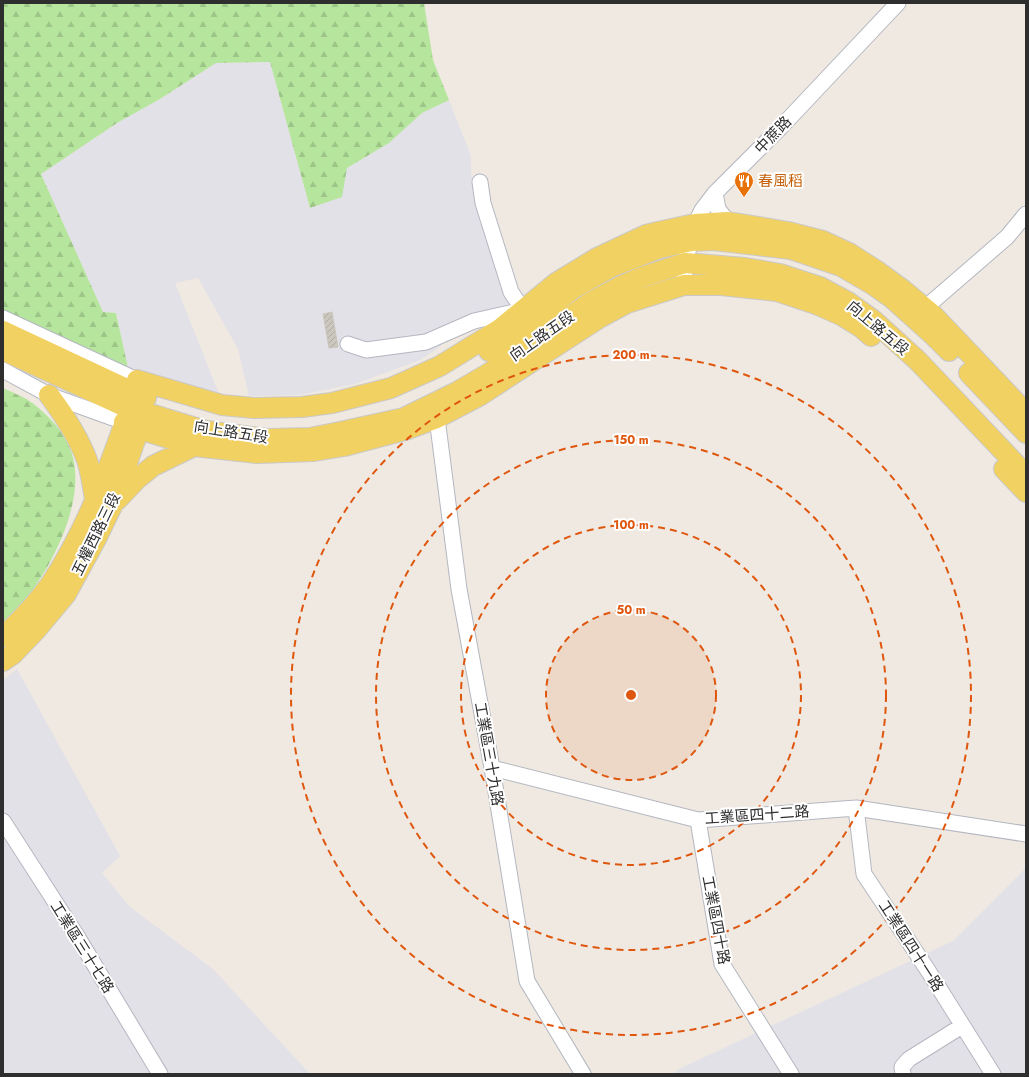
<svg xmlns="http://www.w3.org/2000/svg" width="1029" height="1077" viewBox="0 0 1029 1077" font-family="Jost,'Noto Sans TC',sans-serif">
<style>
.industrial{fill:#e3e1e8}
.forest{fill:url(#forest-firs)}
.building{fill:url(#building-hatch);stroke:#cbc5ba}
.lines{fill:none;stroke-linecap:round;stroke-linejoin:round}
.minor-casing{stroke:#b4b7c1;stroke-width:17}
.major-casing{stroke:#c9c9c9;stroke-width:22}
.minor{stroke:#fff;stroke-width:15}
.major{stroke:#f2d163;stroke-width:20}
.ring{fill:none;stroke:#df570e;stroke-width:2;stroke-dasharray:7 5}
.labels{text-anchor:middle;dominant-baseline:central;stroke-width:4;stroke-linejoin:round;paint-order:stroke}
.street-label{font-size:15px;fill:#2e2e2e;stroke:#fff}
.food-label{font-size:15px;fill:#c56008;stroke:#fff;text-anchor:start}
.centre{fill:#df570e;stroke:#fff;stroke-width:2}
.ring-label{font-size:12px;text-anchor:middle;font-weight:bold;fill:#df570e;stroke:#fff;stroke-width:4;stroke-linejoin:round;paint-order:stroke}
</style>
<defs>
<pattern id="forest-firs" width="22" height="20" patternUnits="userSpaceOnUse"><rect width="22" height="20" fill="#b6e59e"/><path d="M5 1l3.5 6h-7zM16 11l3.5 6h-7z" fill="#9dc588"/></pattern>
<pattern id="building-hatch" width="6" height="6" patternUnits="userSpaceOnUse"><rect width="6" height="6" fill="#cbc7bf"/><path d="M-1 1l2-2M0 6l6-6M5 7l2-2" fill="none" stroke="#afaba4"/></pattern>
</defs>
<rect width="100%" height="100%" fill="#efe9e1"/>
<!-- industrial -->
<path class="industrial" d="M270,62L310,208L347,168L389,143L422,113L449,100L471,156V173L509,304L471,315L433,331L441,346L420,360L355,384L299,395L249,396L238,349L198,278L175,283L219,394L138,372L128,368L116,313L103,312L41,174L117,123L160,99L216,63Z
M17,669L120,856L102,873L130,907L213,969L310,1074H3V680Z
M1026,868V1074H672L681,1068L953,941Z"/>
<!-- forest -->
<path class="forest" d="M3,3H424L433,60L449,100L422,113L389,143L347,168L342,197L310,208L270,62L216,63L160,99L117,123L41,174L103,312L116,313L128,368L3,322Z
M3,388C11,392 20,395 28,400C43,410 59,426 67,442C90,485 61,548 36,585C27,599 15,612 3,624Z"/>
<!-- building -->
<path class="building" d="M332,312L338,347L329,348L323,314Z"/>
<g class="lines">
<defs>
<path id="minor" d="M715,193L718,209L728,222
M684,285L685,263L695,224L702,210L715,193L781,127L898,3
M925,308L1007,237L1026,214
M3,318L137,380
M348,344L366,350L426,342L474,321L523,310L511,292L483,203L480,182
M3,370L49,395L124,422
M437,418L459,589L492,768L527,981L583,1074
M492,768L698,820L856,808L1026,834
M856,808L864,874L929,972L993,1074
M698,820L722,964L791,1074
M3,821L77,936L160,1074
M903,1074L902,1067L909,1059L962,1026"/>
<path id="major" d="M3,331L146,398
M3,350L130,409L144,412L206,431L267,439L310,438L340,432L404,418L457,392L488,374L591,302L619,287L642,277L685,263L745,268L780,274L820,287L848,302L873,320L918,361L1026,475
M489,351L512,337L574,288L611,267L660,248L691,241L714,240L791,249L841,266L872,284L892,298L932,334L949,351
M969,373L1026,433
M49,395C64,415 78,436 87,460C91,472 93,487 95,500
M124,422L139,429L194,446L257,453L314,451L344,446L408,429L437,418L479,396L599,318L627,303L684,285H721L777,291L816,304L841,315L862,328L871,336
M1004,469L1026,492
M117,500L137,479L153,466L194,446
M3,637C20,621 36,604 50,585C89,527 112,459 135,394L137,380L222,405L254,408L302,407L332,403L391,388L440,366L500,329L556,283L597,258L646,235L658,232L695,224L728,222L788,232L823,241L849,253L877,271L903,290L933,315L1026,413
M3,661L13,654L36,630L66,594L96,539L113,504L143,417"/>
</defs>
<!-- minor casing -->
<use href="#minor" class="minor-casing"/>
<!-- major casing -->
<use href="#major" class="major-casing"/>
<!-- minor -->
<use href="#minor" class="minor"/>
<!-- major -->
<use href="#major" class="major"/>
</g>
<!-- distance rings -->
<circle cx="631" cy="695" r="85" fill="#df570e" fill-opacity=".12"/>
<g class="ring">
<circle cx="631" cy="695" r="85"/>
<circle cx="631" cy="695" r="170"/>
<circle cx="631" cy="695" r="255"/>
<circle cx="631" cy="695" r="340"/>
</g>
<!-- icons -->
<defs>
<symbol id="restaurant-pin" viewBox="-11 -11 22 30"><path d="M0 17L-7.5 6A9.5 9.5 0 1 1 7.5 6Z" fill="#e8710a" stroke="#fff"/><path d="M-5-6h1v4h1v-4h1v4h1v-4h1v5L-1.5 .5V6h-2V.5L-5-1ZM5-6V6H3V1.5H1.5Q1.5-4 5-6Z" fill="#fff"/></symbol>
</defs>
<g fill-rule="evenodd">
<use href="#restaurant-pin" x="733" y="170" width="22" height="30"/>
</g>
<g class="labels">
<!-- street labels -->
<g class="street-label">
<text transform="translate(773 135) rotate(-46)">中蔗路</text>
<text transform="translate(878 328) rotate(40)">向上路五段</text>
<text transform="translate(542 336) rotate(-35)">向上路五段</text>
<text transform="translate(231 432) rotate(9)">向上路五段</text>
<text transform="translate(96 534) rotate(-64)">五權西路三段</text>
<text transform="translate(489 754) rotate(80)">工業區三十九路</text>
<text transform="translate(757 815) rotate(-4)">工業區四十二路</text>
<text transform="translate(716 920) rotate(79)">工業區四十路</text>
<text transform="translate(911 946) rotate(57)">工業區四十一路</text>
<text transform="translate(82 947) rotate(58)">工業區三十七路</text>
</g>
<!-- food labels -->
<g class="food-label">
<text x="758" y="181">春風稻</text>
</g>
</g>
<circle cx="631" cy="695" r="6" class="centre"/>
<g class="ring-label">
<text x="631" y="359">200 m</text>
<text x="631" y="444">150 m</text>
<text x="631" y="529">100 m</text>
<text x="631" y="614">50 m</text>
</g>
<!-- border -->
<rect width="1029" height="1077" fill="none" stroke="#2e2e2e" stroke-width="8"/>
</svg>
